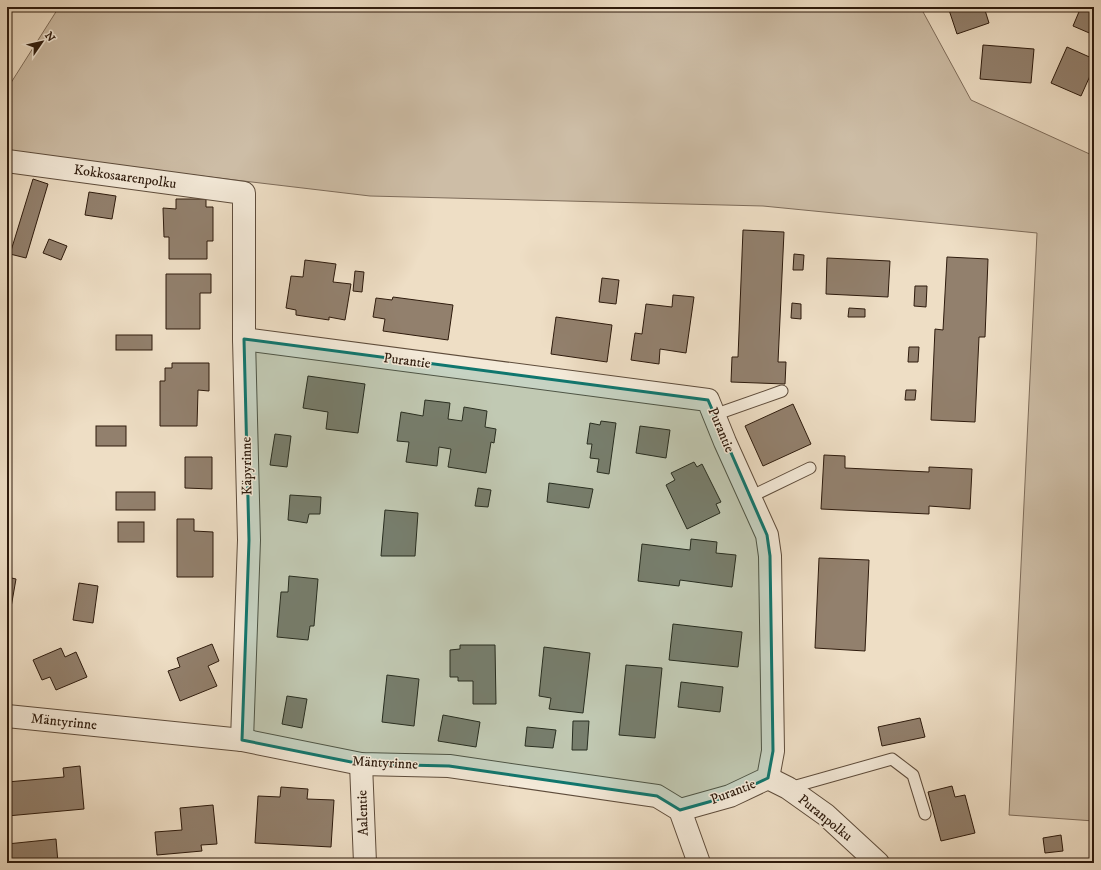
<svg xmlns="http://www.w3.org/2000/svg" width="1101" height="870" viewBox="0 0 1101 870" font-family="'IM FELL DW Pica',serif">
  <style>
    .green { fill: #cdbda6; stroke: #7e6c5a }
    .building { fill: #92806d; stroke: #2e1b0d }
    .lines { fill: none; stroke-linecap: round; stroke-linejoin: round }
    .lane-casing { stroke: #5e4c3b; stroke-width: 13 }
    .street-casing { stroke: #5e4c3b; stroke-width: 24 }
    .lane { stroke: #f4ead9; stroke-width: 11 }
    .street { stroke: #f4ead9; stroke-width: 22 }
    .marked { fill: #0f766e; fill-opacity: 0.2; stroke: #0f766e; stroke-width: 3; stroke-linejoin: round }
    .labels { text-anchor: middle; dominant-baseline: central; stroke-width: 3; stroke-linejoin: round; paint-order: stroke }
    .street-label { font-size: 14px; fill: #2e1b0d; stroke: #f4ead9 }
  </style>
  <rect width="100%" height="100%" fill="#eedec5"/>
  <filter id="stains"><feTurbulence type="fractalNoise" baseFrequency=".005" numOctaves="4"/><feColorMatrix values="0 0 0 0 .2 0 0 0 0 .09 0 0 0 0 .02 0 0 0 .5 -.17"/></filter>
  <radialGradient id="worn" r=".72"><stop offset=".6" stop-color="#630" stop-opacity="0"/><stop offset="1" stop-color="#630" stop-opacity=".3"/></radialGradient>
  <polygon class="green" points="59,7 788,7 922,10 971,100 1094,156 1094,821 1009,815 1037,233 763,206 370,196 7,153 7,89"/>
  <g class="building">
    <polygon points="948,7 984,7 989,23 957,34"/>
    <polygon points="1081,7 1094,7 1094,35 1073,26"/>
    <polygon points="983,45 1034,49 1031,83 980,79"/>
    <polygon points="1067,47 1094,59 1094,67 1081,96 1051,83"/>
    <polygon points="33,179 48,184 26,258 10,254"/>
    <polygon points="89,192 116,196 112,219 85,215"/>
    <polygon points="176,199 206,199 206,207 213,207 213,241 207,241 207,259 169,259 169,237 164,237 163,208 176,209"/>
    <polygon points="743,230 784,232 778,362 786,362 785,384 731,382 732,357 738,357"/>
    <polygon points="49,239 67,246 61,260 43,253"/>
    <polygon points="794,254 804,255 803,270 793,270"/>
    <polygon points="947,257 988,259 985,337 979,337 975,422 931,420 935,329 943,330"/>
    <polygon points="827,258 890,261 888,297 826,294"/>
    <polygon points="305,260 336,264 333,282 351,284 345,320 329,317 329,320 296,315 296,310 286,308 291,276 303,277"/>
    <polygon points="355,271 364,272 362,292 353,291"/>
    <polygon points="166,274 211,274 211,293 200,293 200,329 166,329"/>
    <polygon points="602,278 619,280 616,304 599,302"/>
    <polygon points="915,286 927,286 926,307 914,306"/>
    <polygon points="673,295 694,297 686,353 660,349 659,364 631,360 635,333 642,334 646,304 672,307"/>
    <polygon points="393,297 453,305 448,340 383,331 385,319 373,317 376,298 392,300"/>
    <polygon points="792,303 801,304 801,319 791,318"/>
    <polygon points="849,308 865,309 865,317 848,317"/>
    <polygon points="556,317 612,325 607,362 551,354"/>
    <rect x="116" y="335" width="36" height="15"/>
    <polygon points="909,347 919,347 918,362 908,362"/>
    <polygon points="172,363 209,363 209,391 198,390 197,426 160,426 160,381 165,381 165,368 172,368"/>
    <polygon points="308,376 365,384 358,433 326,429 328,412 303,408"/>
    <polygon points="906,390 916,390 915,400 905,400"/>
    <polygon points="425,400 450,403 448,419 462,421 464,407 487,411 485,427 496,429 494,443 491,442 486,473 448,467 451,449 439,447 437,466 406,462 409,442 397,441 401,412 423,416"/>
    <polygon points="793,404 811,444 763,466 745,426"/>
    <polygon points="601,421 616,423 609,474 597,472 599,459 590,458 592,444 587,444 590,423 600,425"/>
    <rect x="96" y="426" width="30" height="20"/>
    <polygon points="640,426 670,430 666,458 636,453"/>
    <polygon points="275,434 291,436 287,467 270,465"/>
    <polygon points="824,455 845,456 845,468 929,472 929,467 972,469 970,509 929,506 929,514 821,509"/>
    <polygon points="185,457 212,457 212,489 185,488"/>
    <polygon points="694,462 697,467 702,464 721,502 716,504 720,513 687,529 666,485 675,480 671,473"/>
    <polygon points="549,483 593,489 589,508 547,502"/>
    <polygon points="478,488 491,490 488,507 475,506"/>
    <rect x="116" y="492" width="39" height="18"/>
    <polygon points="290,495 321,497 320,514 309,514 307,523 288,520"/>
    <polygon points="385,510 418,513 415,556 381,556"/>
    <polygon points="177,519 194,519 194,531 213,532 213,577 177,577"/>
    <rect x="118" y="522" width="26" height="20"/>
    <polygon points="691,539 717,542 716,553 736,555 732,587 680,580 679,586 638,581 642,544 690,550"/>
    <polygon points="819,558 869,560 865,651 815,648"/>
    <polygon points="289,576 318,579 314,626 310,626 308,640 277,637 281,592 288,592"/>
    <polygon points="7,577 16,579 9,619 7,618"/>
    <polygon points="79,583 98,586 93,623 73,620"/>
    <polygon points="673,624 742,632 738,667 669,660"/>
    <polygon points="212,644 219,661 208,666 217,686 180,701 168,671 180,667 177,658"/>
    <polygon points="460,645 495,645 496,704 473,704 473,681 458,681 458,677 450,677 450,650 460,649"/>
    <polygon points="544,647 590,653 583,713 549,709 551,698 539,696"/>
    <polygon points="61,648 65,657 76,652 87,677 56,690 50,677 42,680 33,660"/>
    <polygon points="626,665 662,668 655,738 619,735"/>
    <polygon points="387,675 419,679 414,726 382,722"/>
    <polygon points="681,682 723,687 720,712 678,707"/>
    <polygon points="287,696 307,699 302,728 282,724"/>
    <polygon points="443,715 480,722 476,747 438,741"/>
    <polygon points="920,718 925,737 882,746 878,727"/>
    <polygon points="573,721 589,721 587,750 572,750"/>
    <polygon points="527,727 556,730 553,748 525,746"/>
    <polygon points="80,766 84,809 7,816 7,782 64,777 63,768"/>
    <polygon points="952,786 955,797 965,795 975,833 941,841 928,792"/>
    <polygon points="281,787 308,789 307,799 334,800 331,847 255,843 258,796 280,797"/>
    <polygon points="213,805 217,844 201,845 202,851 157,855 155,832 182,830 180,808"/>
    <polygon points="1061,835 1063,851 1045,853 1043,838"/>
    <polygon points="56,839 58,863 7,863 7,844"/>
    <polygon points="798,859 830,860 830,863 798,863"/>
  </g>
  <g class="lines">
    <g class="lane-casing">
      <g id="lane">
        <polyline points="714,415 782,391"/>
        <polyline points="750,497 810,468"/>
        <polyline points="789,788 892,759 913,775 925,814"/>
      </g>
    </g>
    <g class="street-casing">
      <g id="street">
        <polyline points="7,161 244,193 244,339 249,540 242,740"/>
        <polyline points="244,339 708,400 725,442 767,535 770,556 773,751 768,778 730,796 680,810"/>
        <polyline points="7,716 242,740 361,764 449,766 657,796 680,810 699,863"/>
        <polyline points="361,764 365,863"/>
        <polyline points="768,778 788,788 826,815 878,863"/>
      </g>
    </g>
    <use href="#lane" class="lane"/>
    <use href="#street" class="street"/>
  </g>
  <path class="marked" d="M244 339 708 400 767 535 770 556 773 751 768 778 730 796 680 810 657 796 449 766 361 764 242 740 249 540Z"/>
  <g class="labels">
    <g class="street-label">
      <text transform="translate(125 177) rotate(8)">Kokkosaarenpolku</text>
      <text transform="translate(407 361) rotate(7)">Purantie</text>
      <text transform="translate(721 430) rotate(67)">Purantie</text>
      <text transform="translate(247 466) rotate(-91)">Käpyrinne</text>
      <text transform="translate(64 722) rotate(6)">Mäntyrinne</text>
      <text transform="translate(385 763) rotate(3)">Mäntyrinne</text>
      <text transform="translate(733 792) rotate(-21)">Purantie</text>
      <text transform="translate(363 813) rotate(-92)">Aalentie</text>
      <text transform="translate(825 818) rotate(39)">Puranpolku</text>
    </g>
  </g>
  <rect width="1101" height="870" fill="none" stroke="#eedec5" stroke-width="24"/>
  <rect x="8" y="8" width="1085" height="854" fill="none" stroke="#2e1b0d" stroke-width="2"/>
  <rect x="12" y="12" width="1077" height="846" fill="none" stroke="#2e1b0d"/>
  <g transform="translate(42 42) rotate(56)" stroke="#f4ead9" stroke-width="3" paint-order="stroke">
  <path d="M0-3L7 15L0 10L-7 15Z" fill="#2e1b0d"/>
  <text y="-6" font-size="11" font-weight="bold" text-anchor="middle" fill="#2e1b0d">N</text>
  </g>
  <rect width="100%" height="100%" filter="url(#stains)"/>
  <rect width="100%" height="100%" fill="url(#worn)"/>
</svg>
